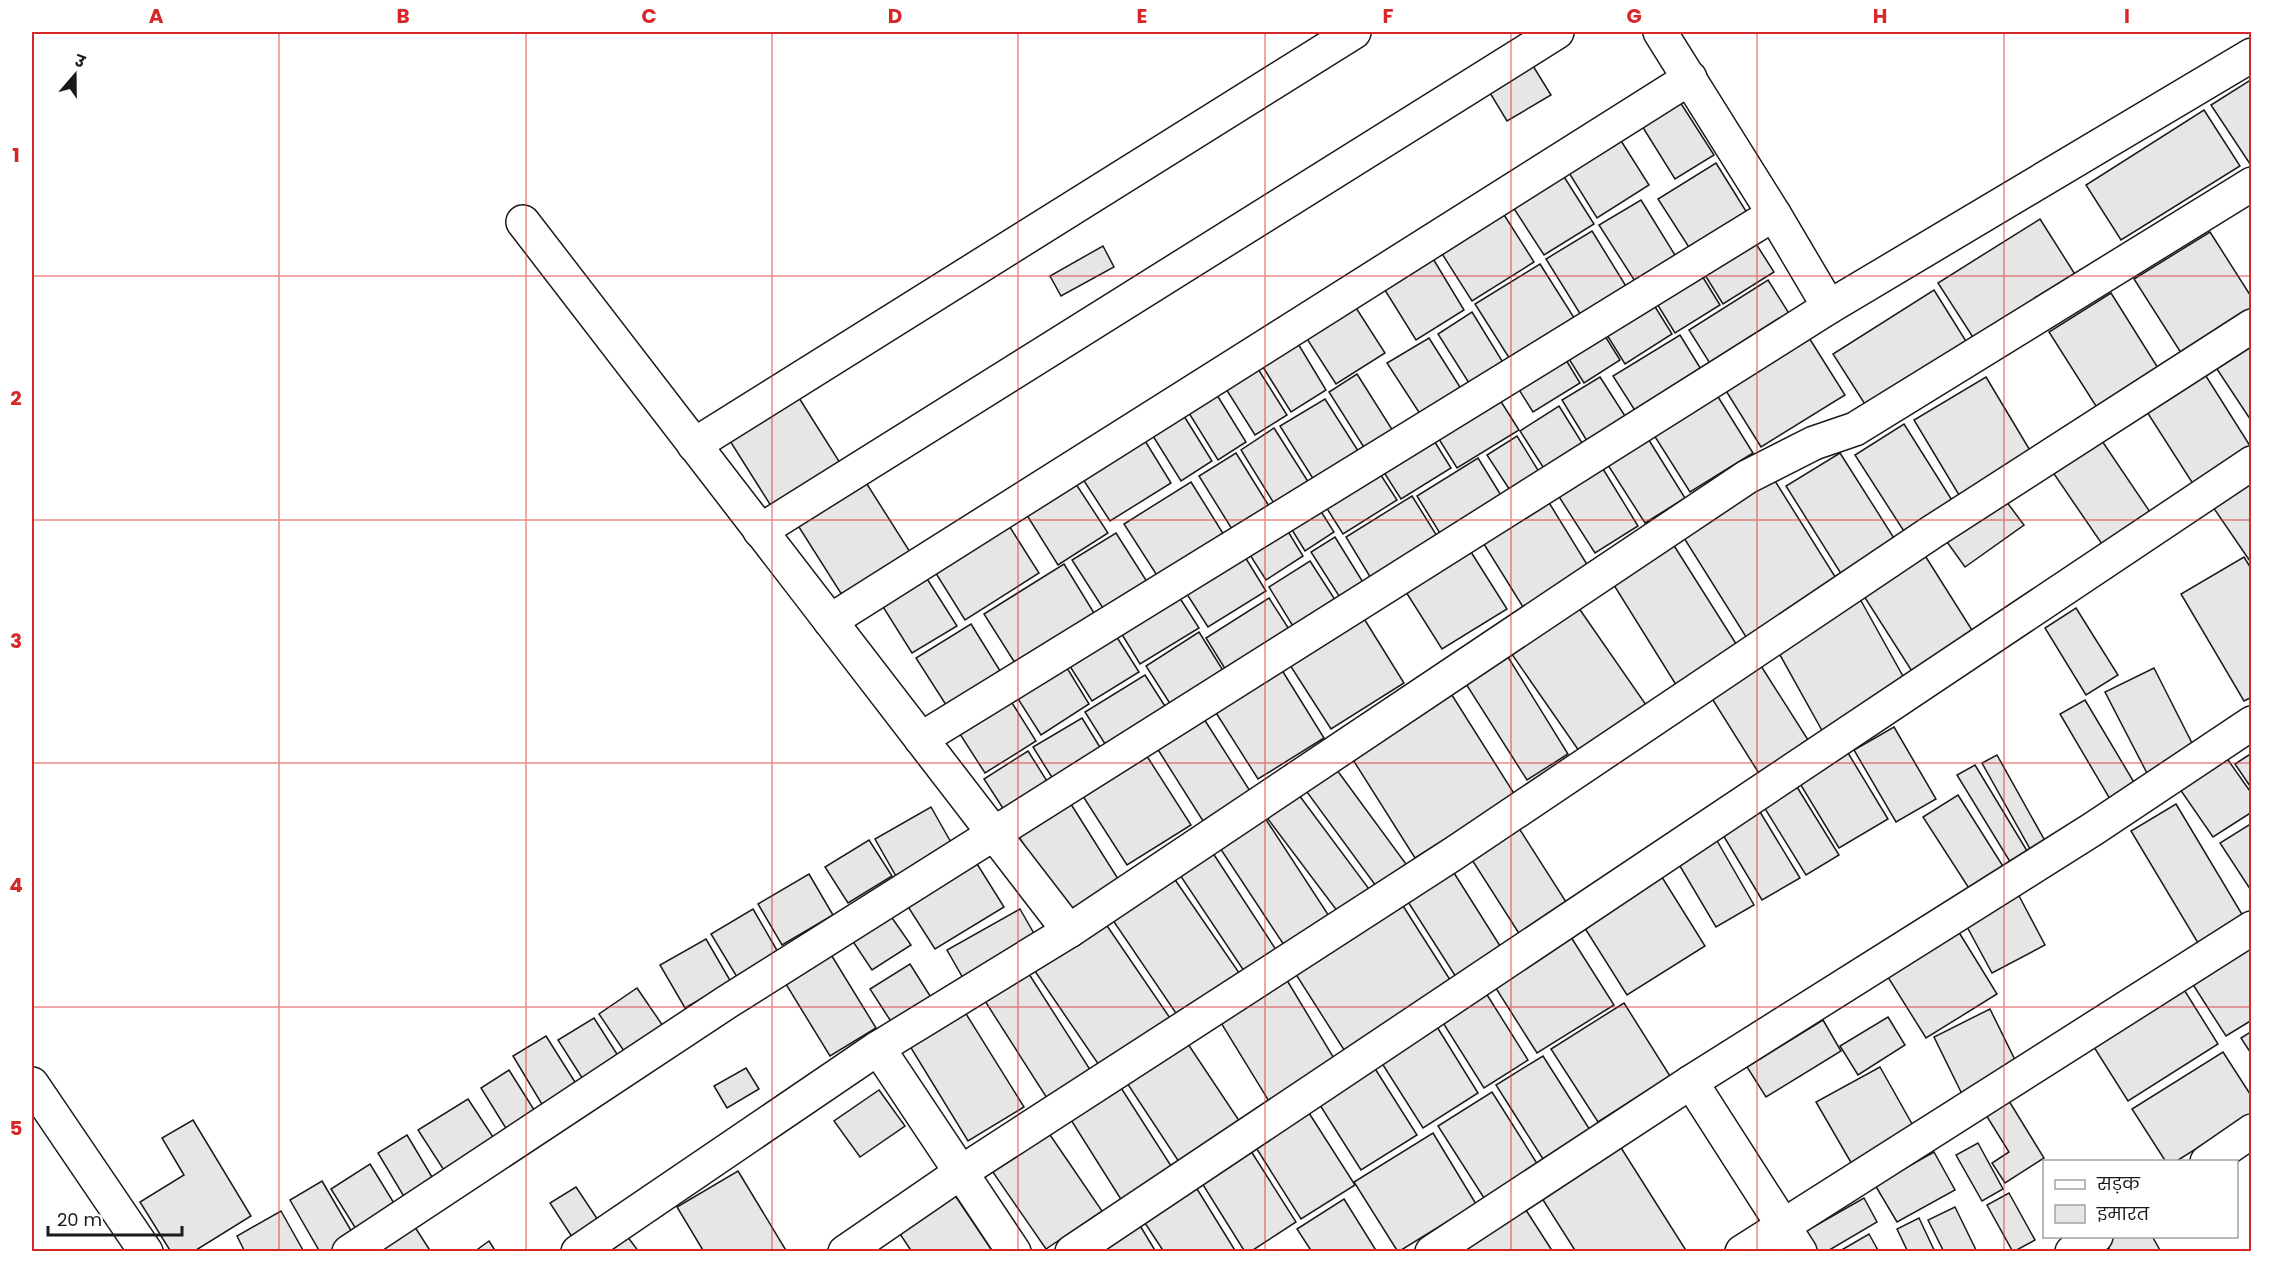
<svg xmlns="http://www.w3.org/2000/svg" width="2283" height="1283" viewBox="0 0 2283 1283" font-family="Poppins,'Noto Sans Devanagari',sans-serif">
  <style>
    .building { fill: #e6e6e6; stroke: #1a1a1a; stroke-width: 1.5 }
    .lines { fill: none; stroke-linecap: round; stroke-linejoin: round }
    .minor-casing { stroke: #1a1a1a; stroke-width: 36 }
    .minor { stroke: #fff; stroke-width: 33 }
    .grid { fill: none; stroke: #d62828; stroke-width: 1.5; stroke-opacity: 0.55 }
    .neatline { fill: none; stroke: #d62828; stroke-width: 2 }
    .grid-label { font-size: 20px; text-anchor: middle; font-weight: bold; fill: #d62828 }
  </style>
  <rect width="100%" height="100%" fill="#fff"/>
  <g class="building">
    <polygon points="1530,61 1551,95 1507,121 1487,88"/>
    <polygon points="2252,79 2252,167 2211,105"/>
    <polygon points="1680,102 1714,155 1675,179 1642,126"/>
    <polygon points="2204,110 2240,166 2121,240 2086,185"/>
    <polygon points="1618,136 1649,185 1597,218 1566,168"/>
    <polygon points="1716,163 1749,216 1692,252 1658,199"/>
    <polygon points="1561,172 1594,224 1544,255 1511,204"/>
    <polygon points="1641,200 1678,260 1638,286 1599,225"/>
    <polygon points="1501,210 1534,262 1472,301 1439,249"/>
    <polygon points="2040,219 2078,279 1976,342 1938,283"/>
    <polygon points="1592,231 1629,291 1584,320 1546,259"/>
    <polygon points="2210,232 2252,298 2252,313 2183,356 2134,279"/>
    <polygon points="1751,236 1774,272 1723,304 1700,267"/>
    <polygon points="1103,246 1114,267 1061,296 1050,276"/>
    <polygon points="1432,257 1464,310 1416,340 1383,287"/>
    <polygon points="1540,264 1578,324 1513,364 1475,304"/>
    <polygon points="1696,266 1720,305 1675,333 1651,294"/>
    <polygon points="1768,280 1795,323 1716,373 1689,330"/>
    <polygon points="1934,290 1969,346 1868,409 1833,354"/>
    <polygon points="2111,293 2163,376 2101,414 2049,332"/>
    <polygon points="1649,297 1672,334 1625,364 1602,327"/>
    <polygon points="1351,300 1385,353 1336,384 1302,331"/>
    <polygon points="1472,312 1507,369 1474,391 1438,334"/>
    <polygon points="1600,328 1620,360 1584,383 1564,351"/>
    <polygon points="1806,333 1845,395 1761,447 1723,386"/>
    <polygon points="2252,334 2252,422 2211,360"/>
    <polygon points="1680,335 1707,379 1641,420 1613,376"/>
    <polygon points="1294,337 1326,390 1291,412 1258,359"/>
    <polygon points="1429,338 1465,395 1424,420 1387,363"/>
    <polygon points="1560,350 1580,383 1533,412 1513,380"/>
    <polygon points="1253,361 1287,415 1255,435 1221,381"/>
    <polygon points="2199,365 2252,449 2195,487 2140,401"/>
    <polygon points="1357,374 1393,431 1365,449 1329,392"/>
    <polygon points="1600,377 1634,430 1595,454 1562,400"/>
    <polygon points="1986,377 2034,457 1962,500 1914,420"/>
    <polygon points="1212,387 1246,442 1218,460 1184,405"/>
    <polygon points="1493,389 1519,430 1457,468 1432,428"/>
    <polygon points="794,390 842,466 773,509 725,433"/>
    <polygon points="1715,392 1753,453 1690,492 1652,432"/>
    <polygon points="1325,399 1362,457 1317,485 1280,426"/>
    <polygon points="1559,406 1589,454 1550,478 1520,431"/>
    <polygon points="1179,408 1212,461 1181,481 1148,428"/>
    <polygon points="1904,424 1955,505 1907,536 1855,455"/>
    <polygon points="1274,428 1314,491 1280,513 1241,450"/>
    <polygon points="1139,431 1171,483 1110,521 1077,470"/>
    <polygon points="1428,431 1451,468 1401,499 1378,463"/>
    <polygon points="2098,435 2152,515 2104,547 2050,468"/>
    <polygon points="1517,436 1544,480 1515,498 1487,455"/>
    <polygon points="1647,437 1685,498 1645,523 1606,462"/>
    <polygon points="1236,453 1272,511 1235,534 1199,476"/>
    <polygon points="1840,453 1899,546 1845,580 1786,486"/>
    <polygon points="1478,458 1507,505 1446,543 1417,496"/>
    <polygon points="1600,464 1638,526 1595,553 1556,492"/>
    <polygon points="1375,466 1397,500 1343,534 1321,499"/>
    <polygon points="1770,473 1839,583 1748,640 1679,530"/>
    <polygon points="1072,478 1108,533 1058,565 1023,509"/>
    <polygon points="865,481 910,552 842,595 797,524"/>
    <polygon points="2252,481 2252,564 2213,507"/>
    <polygon points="1191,482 1224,535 1158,577 1124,524"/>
    <polygon points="2000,493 2024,525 1965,567 1942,535"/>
    <polygon points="1412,496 1442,544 1375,585 1346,537"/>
    <polygon points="1548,501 1588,566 1523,607 1482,541"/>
    <polygon points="1315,502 1334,532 1305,551 1286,520"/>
    <polygon points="1281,520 1303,556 1266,580 1243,544"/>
    <polygon points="1006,521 1039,573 965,620 932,567"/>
    <polygon points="1116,533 1151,588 1108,616 1072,560"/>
    <polygon points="1335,537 1369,592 1346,607 1311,552"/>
    <polygon points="1673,544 1740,650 1678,688 1612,582"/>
    <polygon points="1242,552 1266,591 1208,627 1183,588"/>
    <polygon points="1471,552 1507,609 1442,649 1406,592"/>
    <polygon points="1924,554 1977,638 1915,676 1862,593"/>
    <polygon points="2244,557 2252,570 2252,697 2244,701 2181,594"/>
    <polygon points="1310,561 1341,609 1299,636 1269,587"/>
    <polygon points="1064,564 1094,613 1015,663 984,614"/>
    <polygon points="924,574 957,626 912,653 880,602"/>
    <polygon points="1176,592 1199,628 1140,664 1118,628"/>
    <polygon points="1269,598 1296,640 1232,680 1206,638"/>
    <polygon points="1860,599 1909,687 1824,734 1775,646"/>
    <polygon points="1576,604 1653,715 1586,761 1509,650"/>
    <polygon points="2076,608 2118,675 2086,695 2045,628"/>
    <polygon points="1363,617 1404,683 1331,729 1288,662"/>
    <polygon points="971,624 1002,674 948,708 916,658"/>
    <polygon points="1113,631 1139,672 1092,701 1066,660"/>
    <polygon points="1199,632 1229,680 1176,713 1146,666"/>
    <polygon points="1503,649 1568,754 1527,780 1461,676"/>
    <polygon points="1756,658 1810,743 1760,775 1706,689"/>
    <polygon points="1064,663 1089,704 1041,735 1015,694"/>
    <polygon points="1280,667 1324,738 1258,779 1213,708"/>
    <polygon points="2154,668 2197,753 2149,777 2105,692"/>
    <polygon points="1145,675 1172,717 1112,755 1085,712"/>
    <polygon points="1450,692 1515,795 1415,858 1350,755"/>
    <polygon points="1009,698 1036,741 985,773 958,731"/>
    <polygon points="2085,700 2135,784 2110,799 2060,714"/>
    <polygon points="1082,718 1106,757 1058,787 1033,747"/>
    <polygon points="1204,719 1250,791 1203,821 1157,748"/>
    <polygon points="1894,727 1936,799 1896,822 1854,750"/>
    <polygon points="1845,748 1888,819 1839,848 1796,777"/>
    <polygon points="1143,750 1191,825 1127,865 1079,790"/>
    <polygon points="2221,750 2252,794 2252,812 2213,837 2175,782"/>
    <polygon points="1028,751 1052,789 1008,816 984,779"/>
    <polygon points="2252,753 2252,789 2235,764"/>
    <polygon points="1997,755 2049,848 2034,856 1982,763"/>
    <polygon points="1975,765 2032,859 2015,870 1957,775"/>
    <polygon points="1334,766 1406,864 1376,886 1304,788"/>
    <polygon points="1293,787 1369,889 1338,912 1262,811"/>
    <polygon points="1797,787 1839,855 1806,875 1764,807"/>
    <polygon points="1958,795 2006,871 1972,893 1923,817"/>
    <polygon points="1069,801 1120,882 1068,914 1017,834"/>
    <polygon points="2176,804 2249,926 2204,953 2131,831"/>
    <polygon points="931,807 957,853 901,885 875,839"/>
    <polygon points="1757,807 1800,878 1762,900 1720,830"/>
    <polygon points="1263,815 1329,916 1284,945 1218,845"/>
    <polygon points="1515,822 1568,905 1520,935 1467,852"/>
    <polygon points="2252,823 2252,892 2220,843"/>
    <polygon points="1716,839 1754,905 1716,927 1677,861"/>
    <polygon points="869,840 892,876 848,903 825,867"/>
    <polygon points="1209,847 1282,959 1250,980 1176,869"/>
    <polygon points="974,859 1004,907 935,949 905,902"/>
    <polygon points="1449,865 1502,949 1456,977 1403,894"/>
    <polygon points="1169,871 1244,980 1182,1022 1108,913"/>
    <polygon points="809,874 833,915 782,945 758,904"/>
    <polygon points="1660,874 1705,946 1627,995 1581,922"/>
    <polygon points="2018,894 2045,945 1992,973 1965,923"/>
    <polygon points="1398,898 1454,986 1346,1053 1290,965"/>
    <polygon points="753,909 778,952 737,977 711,934"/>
    <polygon points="1020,909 1040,944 967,985 947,950"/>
    <polygon points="890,915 911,945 872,970 852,940"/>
    <polygon points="1101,917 1172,1021 1101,1068 1030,964"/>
    <polygon points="1952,921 1997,994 1926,1038 1881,966"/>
    <polygon points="1569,934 1614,1005 1537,1053 1492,982"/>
    <polygon points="706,939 731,982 685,1008 660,965"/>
    <polygon points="2252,946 2252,1020 2226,1036 2192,983"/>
    <polygon points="827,948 876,1028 830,1056 781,976"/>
    <polygon points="910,964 932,999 892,1023 870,989"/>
    <polygon points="1282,972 1341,1070 1275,1111 1215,1013"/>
    <polygon points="1029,974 1096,1079 1052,1106 985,1001"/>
    <polygon points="637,988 663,1026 624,1051 599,1014"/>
    <polygon points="2183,988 2218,1044 2128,1101 2092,1044"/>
    <polygon points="1484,990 1528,1060 1484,1088 1440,1018"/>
    <polygon points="1624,1003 1670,1076 1598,1122 1551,1049"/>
    <polygon points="963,1009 1024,1107 968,1141 908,1043"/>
    <polygon points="1990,1009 2018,1066 1962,1094 1934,1037"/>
    <polygon points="1888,1017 1905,1045 1858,1075 1840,1046"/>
    <polygon points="594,1018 622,1062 586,1084 558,1040"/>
    <polygon points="1823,1020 1841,1051 1766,1097 1747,1067"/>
    <polygon points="1434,1022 1478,1093 1423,1128 1378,1057"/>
    <polygon points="2252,1031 2252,1055 2241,1038"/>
    <polygon points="546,1036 580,1090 546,1111 513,1056"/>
    <polygon points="1186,1041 1244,1128 1183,1168 1125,1080"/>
    <polygon points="2223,1052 2252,1097 2252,1114 2175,1162 2166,1162 2132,1109"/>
    <polygon points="1543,1056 1590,1130 1543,1159 1496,1085"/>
    <polygon points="1374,1067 1417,1135 1361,1170 1318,1102"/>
    <polygon points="1880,1067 1916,1131 1853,1166 1816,1102"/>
    <polygon points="746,1068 759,1089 727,1108 714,1086"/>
    <polygon points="509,1070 536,1113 507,1130 481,1088"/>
    <polygon points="1116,1080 1173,1169 1122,1201 1066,1112"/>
    <polygon points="879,1090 905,1126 860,1157 834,1121"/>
    <polygon points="1492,1092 1538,1165 1484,1198 1438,1126"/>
    <polygon points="468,1099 499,1146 449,1178 418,1130"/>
    <polygon points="2009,1101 2044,1158 2005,1183 1992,1163 2009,1152 1986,1115"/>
    <polygon points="1309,1113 1355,1185 1301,1219 1255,1146"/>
    <polygon points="193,1120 251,1216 193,1252 171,1252 140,1202 184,1175 162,1138"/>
    <polygon points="1044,1126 1102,1211 1046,1249 988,1165"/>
    <polygon points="1433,1133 1476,1204 1398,1252 1354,1182"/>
    <polygon points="407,1135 435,1182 406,1200 378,1153"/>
    <polygon points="1618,1143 1687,1252 1576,1252 1538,1192"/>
    <polygon points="1978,1143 2003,1189 1982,1201 1956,1155"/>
    <polygon points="1249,1148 1296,1222 1250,1252 1245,1252 1200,1180"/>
    <polygon points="1934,1152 1955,1190 1897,1222 1875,1185"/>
    <polygon points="370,1164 400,1213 361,1237 331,1189"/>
    <polygon points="738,1171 787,1252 704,1252 677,1207"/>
    <polygon points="322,1181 356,1239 334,1252 320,1252 290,1200"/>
    <polygon points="1194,1184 1236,1252 1164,1252 1141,1217"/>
    <polygon points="576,1187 602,1226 576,1243 550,1203"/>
    <polygon points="2009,1193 2035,1240 2013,1252 1987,1205"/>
    <polygon points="954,1194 993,1252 912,1252 898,1231"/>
    <polygon points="1864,1198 1877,1222 1826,1252 1809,1252 1799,1235"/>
    <polygon points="1344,1199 1377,1252 1312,1252 1297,1229"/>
    <polygon points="1524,1207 1553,1252 1461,1252"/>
    <polygon points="1955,1207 1977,1252 1944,1252 1928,1220"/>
    <polygon points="281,1211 304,1252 245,1252 237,1236"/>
    <polygon points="1919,1218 1935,1252 1908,1252 1897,1229"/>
    <polygon points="1136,1219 1156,1252 1085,1252"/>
    <polygon points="413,1224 431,1252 373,1252"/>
    <polygon points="621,1228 639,1252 591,1252"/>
    <polygon points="1869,1234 1879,1252 1838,1252"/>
    <polygon points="2102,1236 2152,1236 2161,1252 2111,1252"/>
    <polygon points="489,1241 496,1252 474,1252"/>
  </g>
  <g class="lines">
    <g class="minor-casing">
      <g id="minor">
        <polyline points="1660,32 1774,214 1829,307"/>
        <polyline points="523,222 1069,931"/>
        <polyline points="694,445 1354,32"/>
        <polyline points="760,531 1557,32"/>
        <polyline points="830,621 1690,78"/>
        <polyline points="921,739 1774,214"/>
        <polyline points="878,1048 1014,1252"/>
        <polyline points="1691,1082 1800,1252"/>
        <polyline points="32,1084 146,1252"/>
        <polyline points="2207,1162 2252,1131"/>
        <polyline points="349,1252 727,1002 1829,307 2252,55"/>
        <polyline points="578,1252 878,1048 1069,931 1747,477 1814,443 1855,429 2252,184"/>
        <polyline points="845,1252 960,1173 1453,854 1932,532 2252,326"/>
        <polyline points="1072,1252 2252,463"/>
        <polyline points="1432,1252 1691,1082 2093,829 2252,723"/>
        <polyline points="1742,1252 2252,928"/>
        <polyline points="2072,1252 2096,1236"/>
      </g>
    </g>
    <use href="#minor" class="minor"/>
  </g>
  <path class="grid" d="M279 32V1252M526 32V1252M772 32V1252M1018 32V1252M1265 32V1252M1511 32V1252M1757 32V1252M2004 32V1252M32 276H2252M32 520H2252M32 763H2252M32 1007H2252"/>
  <rect width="2283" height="1283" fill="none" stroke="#ffffff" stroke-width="66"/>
  <rect x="2043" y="1160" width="195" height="78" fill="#ffffff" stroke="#a3a3a3" stroke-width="1.5"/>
  <rect x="2055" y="1180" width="30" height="9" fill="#ffffff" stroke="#a3a3a3" stroke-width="1.5"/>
  <text x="2097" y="1190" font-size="18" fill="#1a1a1a">सड़क</text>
  <rect x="2055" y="1205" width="30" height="18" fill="#e6e6e6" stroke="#a3a3a3" stroke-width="1.5"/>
  <text x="2097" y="1220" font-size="18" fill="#1a1a1a">इमारत</text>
  <g transform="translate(75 75) rotate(20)" stroke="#ffffff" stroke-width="4.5" paint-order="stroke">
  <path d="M0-4.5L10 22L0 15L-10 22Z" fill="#1a1a1a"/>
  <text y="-9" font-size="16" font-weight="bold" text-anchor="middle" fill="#1a1a1a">उ</text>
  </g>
  <path d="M48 1226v9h134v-9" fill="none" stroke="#1a1a1a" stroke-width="3"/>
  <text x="57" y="1226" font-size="18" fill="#1a1a1a" stroke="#ffffff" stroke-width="4.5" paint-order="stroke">20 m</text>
  <rect x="33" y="33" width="2217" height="1217" class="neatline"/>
  <g class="grid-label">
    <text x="156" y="23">A</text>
    <text x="403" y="23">B</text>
    <text x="649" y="23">C</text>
    <text x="895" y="23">D</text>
    <text x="1142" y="23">E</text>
    <text x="1388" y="23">F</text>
    <text x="1634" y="23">G</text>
    <text x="1880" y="23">H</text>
    <text x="2127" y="23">I</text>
    <text x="16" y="162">1</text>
    <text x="16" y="405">2</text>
    <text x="16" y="648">3</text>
    <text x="16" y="892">4</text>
    <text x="16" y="1135">5</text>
  </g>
</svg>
